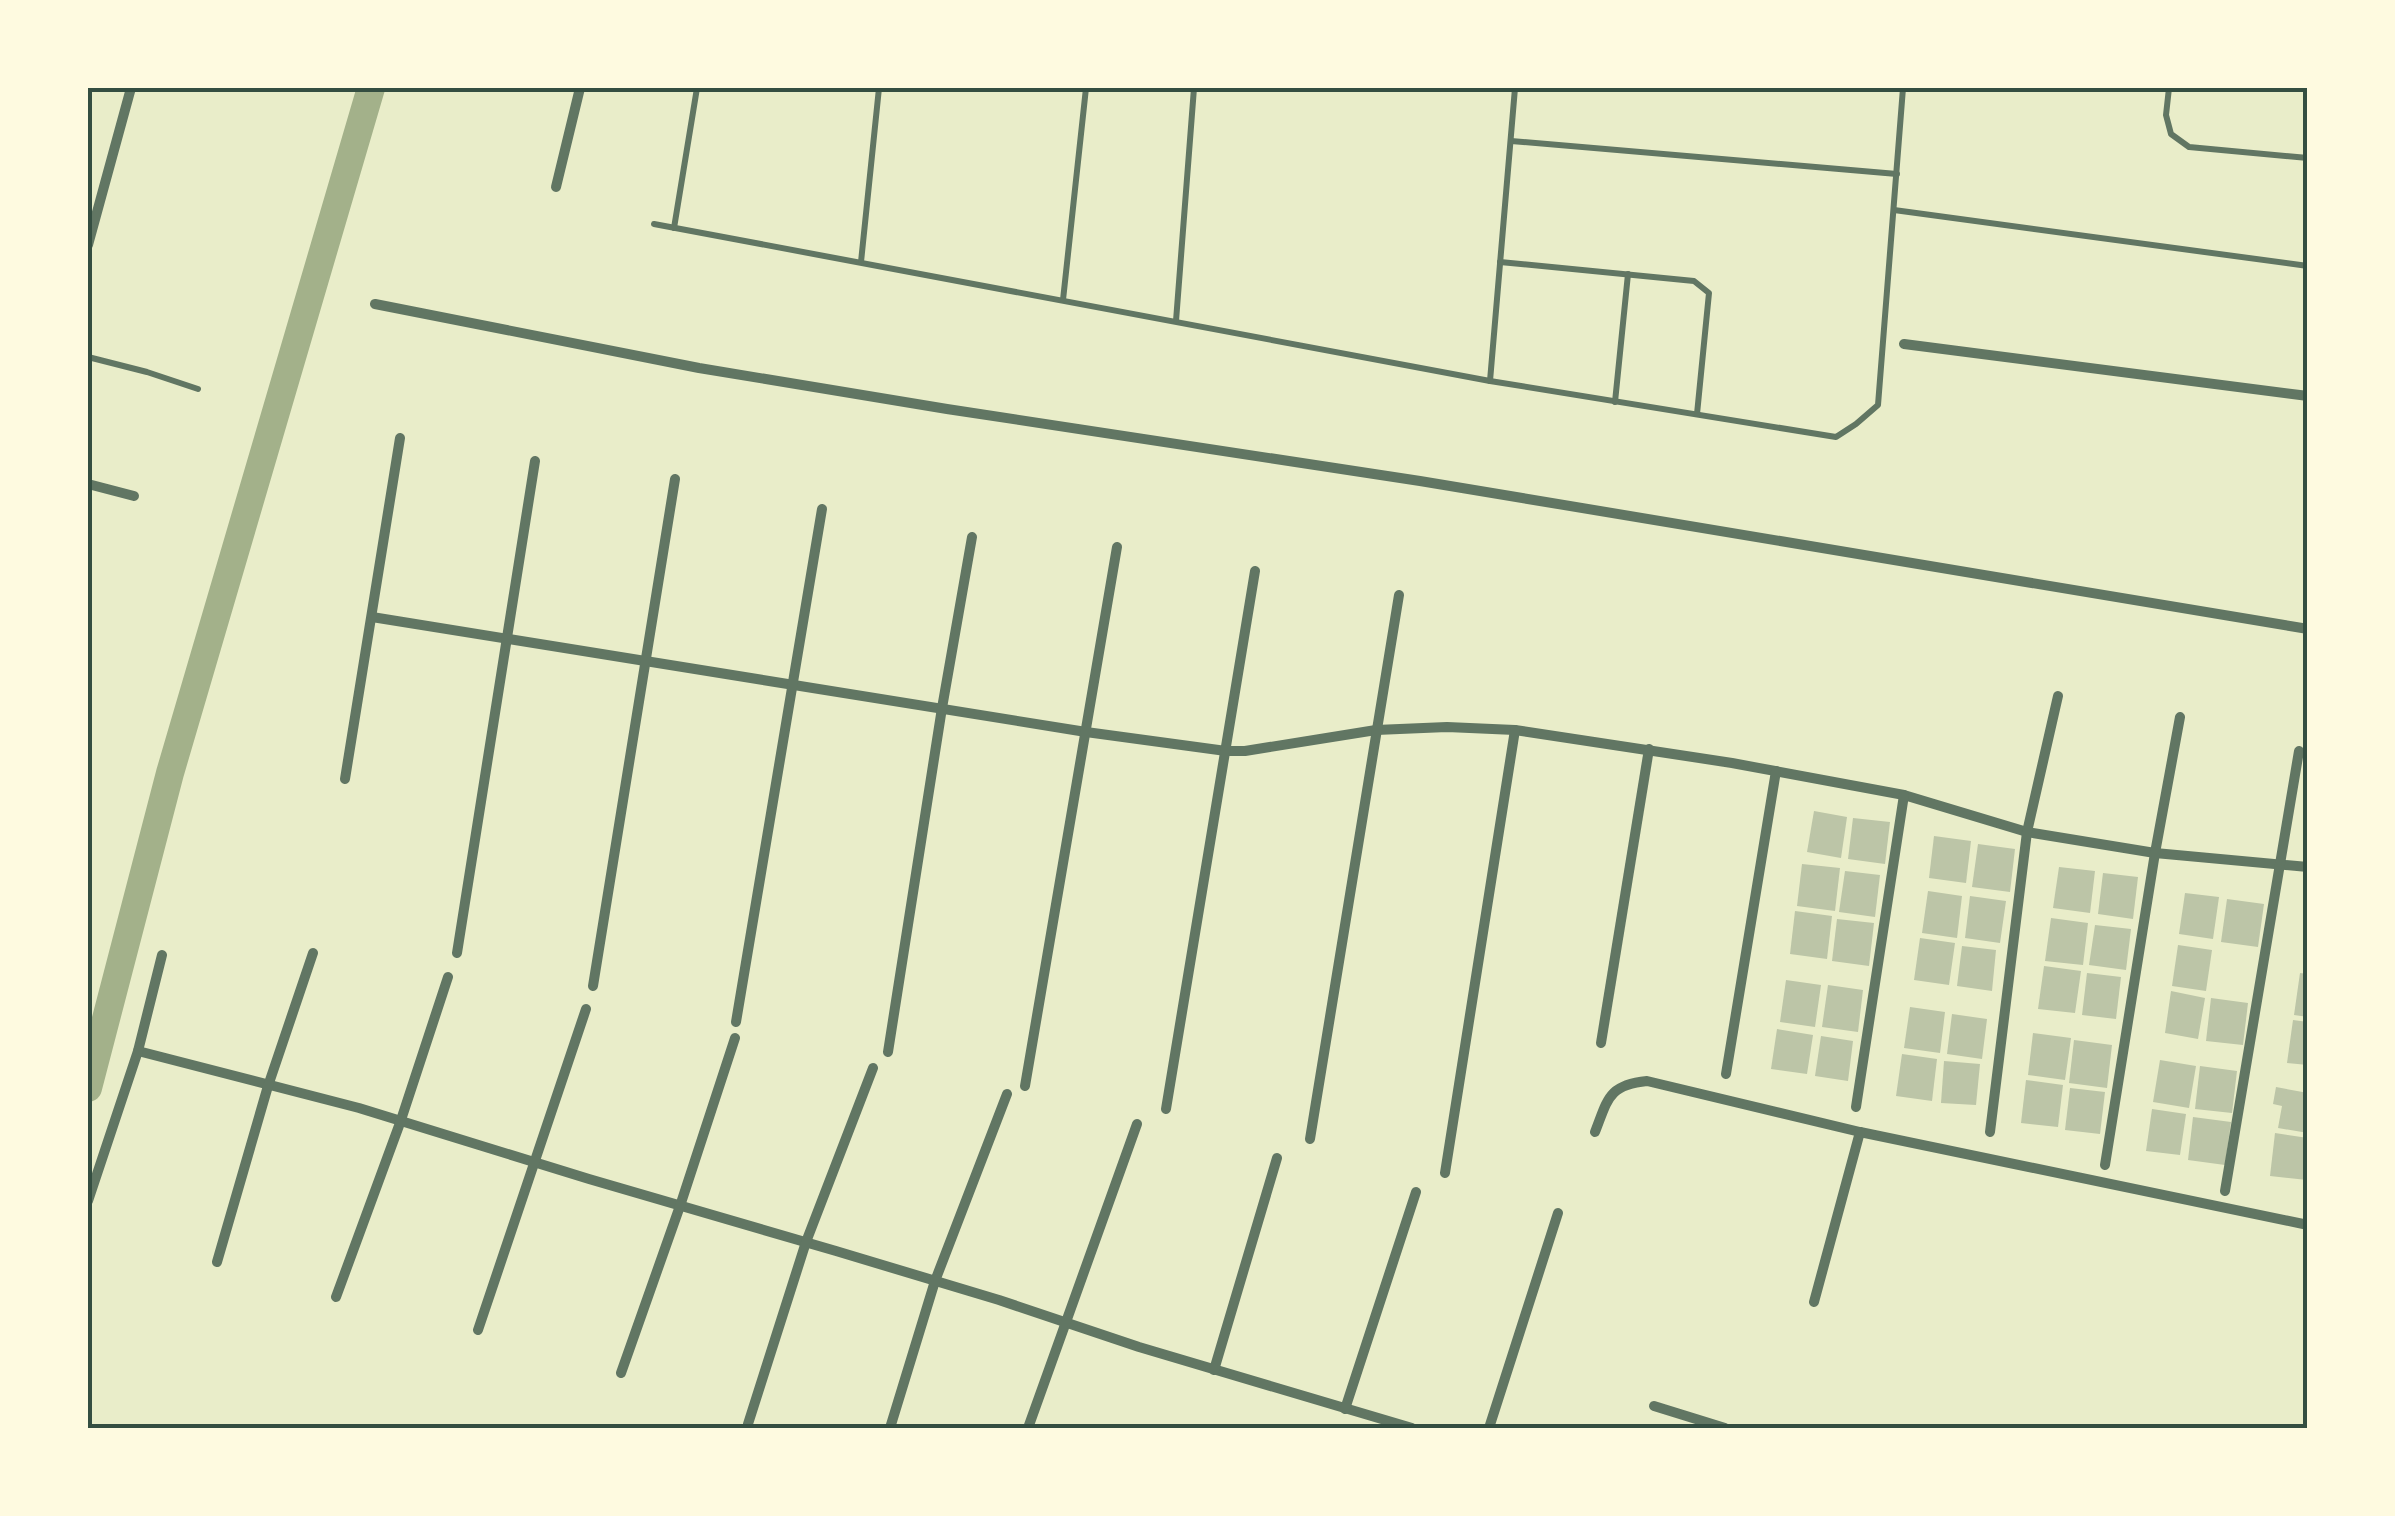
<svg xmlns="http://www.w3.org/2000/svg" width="2395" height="1516" viewBox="0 0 2395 1516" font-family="Karla,sans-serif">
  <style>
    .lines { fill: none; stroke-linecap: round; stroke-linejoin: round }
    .canal { stroke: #a3b18a; stroke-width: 28 }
    .building { fill: #bcc5a7 }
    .service { stroke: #617663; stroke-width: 6 }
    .minor { stroke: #617663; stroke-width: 10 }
    .neatline { fill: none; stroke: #344e41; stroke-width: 4 }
  </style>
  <rect width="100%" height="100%" fill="#e9edc9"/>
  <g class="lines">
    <polyline class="canal" points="88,1088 170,773 371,88"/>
  </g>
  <g class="building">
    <polygon points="1814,811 1847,817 1841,858 1807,852"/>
    <polygon points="1853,818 1890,822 1885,864 1848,859"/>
    <polygon points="1934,836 1971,841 1966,883 1929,878"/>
    <polygon points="1978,844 2015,849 2010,892 1972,887"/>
    <polygon points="1802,864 1840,868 1835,911 1797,906"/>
    <polygon points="2059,867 2095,871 2090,913 2053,908"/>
    <polygon points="1845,871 1880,875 1875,917 1839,912"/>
    <polygon points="2103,873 2138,877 2133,919 2098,914"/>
    <polygon points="1928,891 1962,896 1957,938 1922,933"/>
    <polygon points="2185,893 2219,897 2213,939 2179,934"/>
    <polygon points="1970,896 2006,901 2000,943 1965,938"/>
    <polygon points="2227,899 2264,904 2258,947 2221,942"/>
    <polygon points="1795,911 1832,916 1827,959 1790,954"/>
    <polygon points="2051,918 2088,923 2083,965 2045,961"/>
    <polygon points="1837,919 1874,923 1869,966 1832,961"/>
    <polygon points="2095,925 2131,929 2126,970 2089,965"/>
    <polygon points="1920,938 1955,943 1949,985 1914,980"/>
    <polygon points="2178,945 2212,950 2206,991 2172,986"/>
    <polygon points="1962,946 1996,950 1992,991 1957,986"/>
    <polygon points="2044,966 2081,971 2075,1013 2038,1009"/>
    <polygon points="2087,973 2121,977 2116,1019 2082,1015"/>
    <polygon points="2300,973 2308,974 2308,1017 2294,1015"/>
    <polygon points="1786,980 1821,985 1815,1027 1780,1022"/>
    <polygon points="1828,985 1863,990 1858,1032 1822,1027"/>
    <polygon points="2171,991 2205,998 2198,1039 2165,1033"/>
    <polygon points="2211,998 2248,1003 2243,1045 2206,1041"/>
    <polygon points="1910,1007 1945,1012 1940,1053 1904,1048"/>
    <polygon points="1952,1014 1987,1019 1982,1059 1947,1054"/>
    <polygon points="2293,1020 2308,1022 2308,1065 2287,1063"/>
    <polygon points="1777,1029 1813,1035 1807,1074 1771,1069"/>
    <polygon points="2033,1033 2071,1038 2065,1080 2028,1075"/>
    <polygon points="1821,1036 1853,1041 1848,1081 1815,1076"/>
    <polygon points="2074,1040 2112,1045 2107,1088 2069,1083"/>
    <polygon points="1902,1054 1937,1059 1932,1101 1896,1096"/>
    <polygon points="2160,1060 2196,1066 2189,1108 2153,1102"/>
    <polygon points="1944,1061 1980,1064 1976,1105 1941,1103"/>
    <polygon points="2200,1066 2237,1071 2232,1113 2195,1109"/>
    <polygon points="2026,1080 2063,1085 2058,1127 2021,1123"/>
    <polygon points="2276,1087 2308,1093 2308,1133 2278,1128 2282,1106 2273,1104"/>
    <polygon points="2070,1088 2105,1092 2100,1134 2065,1130"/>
    <polygon points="2152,1109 2186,1114 2180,1155 2146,1151"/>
    <polygon points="2193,1117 2231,1122 2225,1165 2188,1160"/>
    <polygon points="2275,1133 2308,1138 2307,1180 2270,1176"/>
  </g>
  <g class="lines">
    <g class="service">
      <polyline points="2169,88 2166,115 2171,134 2189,147 2308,158"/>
      <polyline points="1511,141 1897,174"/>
      <polyline points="1894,210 2308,266"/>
      <polyline points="654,224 1490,381 1836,437 1856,424 1878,405 1903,88"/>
      <polyline points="674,228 697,88"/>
      <polyline points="861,262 879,88"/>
      <polyline points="1500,262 1694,281 1709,293 1697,414"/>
      <polyline points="1063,300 1086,88"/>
      <polyline points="1176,321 1194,88"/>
      <polyline points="88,357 147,372 198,389"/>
      <polyline points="1490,381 1515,88"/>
      <polyline points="1615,402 1628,274"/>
    </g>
    <g class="minor">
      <polyline points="556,187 580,88"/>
      <polyline points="88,245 131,88"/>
      <polyline points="375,304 699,368 947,409 1420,481 2308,629"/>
      <polyline points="1904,344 2308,396"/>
      <polyline points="88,484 134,496"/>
      <polyline points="372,617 1086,732 1226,751 1245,751 1376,730 1447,727 1515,730 1732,763 1904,795 2027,832 2155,853 2308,867"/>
      <polyline points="345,779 400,438"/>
      <polyline points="457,953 535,461"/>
      <polyline points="593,986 675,479"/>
      <polyline points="736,1022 822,509"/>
      <polyline points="1601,1043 1649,749"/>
      <polyline points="138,1051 359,1108 589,1179 836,1251 999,1300 1139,1347 1412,1428"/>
      <polyline points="888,1052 942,708 972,537"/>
      <polyline points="1726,1074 1776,771"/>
      <polyline points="1025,1086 1117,547"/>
      <polyline points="1856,1107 1904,795"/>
      <polyline points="1166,1109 1255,571"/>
      <path d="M1595 1132C1608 1099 1608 1085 1647 1081L1860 1132 2308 1225"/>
      <polyline points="1990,1132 2027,832 2058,696"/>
      <polyline points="1310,1139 1399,595"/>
      <polyline points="2105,1165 2155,853 2180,717"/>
      <polyline points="1445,1173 1515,730"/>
      <polyline points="2225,1191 2299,751"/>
      <polyline points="88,1201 138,1051 162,955"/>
      <polyline points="217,1262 268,1086 313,953"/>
      <polyline points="336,1297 400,1123 448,977"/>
      <polyline points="1814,1302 1860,1132"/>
      <polyline points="478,1330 586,1009"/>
      <polyline points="1214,1370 1277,1158"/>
      <polyline points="621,1373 680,1206 735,1038"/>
      <polyline points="1654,1406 1725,1428"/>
      <polyline points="1345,1409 1416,1192"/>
      <polyline points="748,1424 806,1242 873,1068"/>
      <polyline points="890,1428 935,1281 1007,1094"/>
      <polyline points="1028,1428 1137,1124"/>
      <polyline points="1489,1428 1558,1213"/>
    </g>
  </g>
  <rect width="2395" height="1516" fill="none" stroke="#fefae0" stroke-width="180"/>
  <rect x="90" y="90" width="2215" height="1336" class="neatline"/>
</svg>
